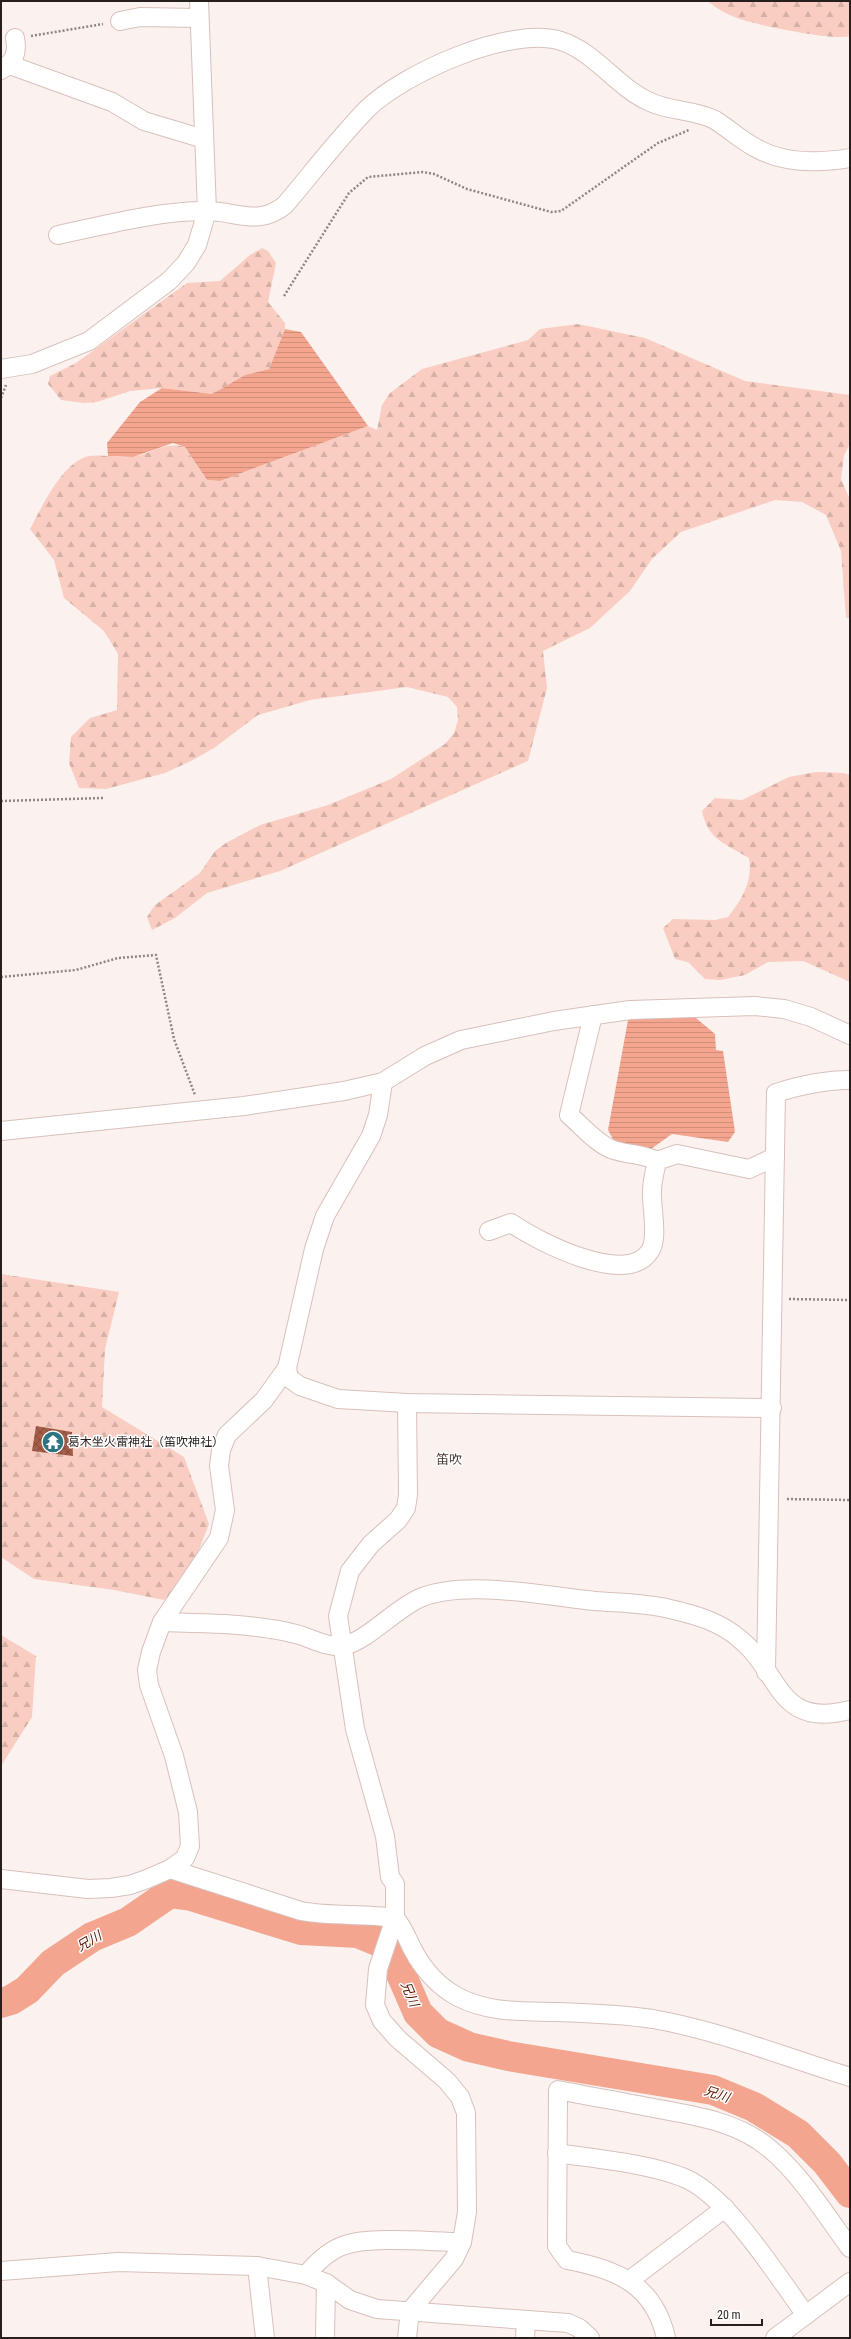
<svg xmlns="http://www.w3.org/2000/svg" width="851" height="2339" viewBox="0 0 851 2339" font-family="'Roboto Condensed','Noto Sans JP',sans-serif">
  <style>
    .forest { fill: url(#forest-firs) }
    .water { fill: url(#water-rules) }
    .lines { fill: none; stroke-linecap: round; stroke-linejoin: round }
    .river { stroke: #f3a58f; stroke-width: 30 }
    .building { fill: url(#building-cross-hatch) }
    .minor-casing { stroke: #d8c0ba; stroke-width: 20 }
    .path { stroke: #8e8582; stroke-width: 2.5; stroke-dasharray: 2 2; stroke-linecap: butt }
    .minor { stroke: #fff; stroke-width: 18 }
    .labels { text-anchor: middle; dominant-baseline: central; stroke-width: 3; stroke-linejoin: round; paint-order: stroke }
    .poi-label { font-size: 12px; fill: #271f1c; stroke: #fff; text-anchor: start }
    .neighbourhood-label { font-size: 13px; fill: #473530; stroke: #fff }
    .water-label { font-size: 13px; font-style: italic; fill: #581502; stroke: #fff }
  </style>
  <defs>
    <pattern id="forest-firs" width="22" height="20" patternUnits="userSpaceOnUse"><rect width="22" height="20" fill="#f9cdc1"/><path d="M5 1l3.5 6h-7zM16 11l3.5 6h-7z" fill="#d5b0a5"/></pattern>
    <pattern id="water-rules" width="6" height="5" patternUnits="userSpaceOnUse"><rect width="6" height="5" fill="#f3a58f"/><path d="M0 2.5h6" fill="none" stroke="#d08e7b"/></pattern>
    <pattern id="building-cross-hatch" width="8" height="8" patternUnits="userSpaceOnUse"><rect width="8" height="8" fill="#a45d49"/><path d="M0 0l8 8M0 8l8-8" fill="none" stroke="#864c3c"/></pattern>
  </defs>
  <rect width="100%" height="100%" fill="#fbf2ef"/>
  <g class="forest">
    <path d="M708 1H850V36C834 41 755 25 737 18 727 14 716 9 708 1Z"/>
    <polygon points="262,248 268,251 276,263 268,302 285,323 285,329 269,369 245,375 212,394 162,388 130,391 97,402 84,403 61,400 48,384 50,376 76,363 187,283 220,281 250,255"/>
    <path d="M578 324 645 338 745 381 850 395V444L844 455 841 479 850 500V618H846L841 551 826 515 802 502 775 500 681 532 652 559 630 591 590 628 543 651 547 688 528 761 280 871 207 893 175 918 152 930 147 917 155 905 200 873 215 851 226 843 260 825 328 805 391 779 445 744 454 733 458 720 457 707 448 697 407 687 310 700 258 715 214 748 191 761 165 773 106 789 79 788 69 763 71 737 90 718 117 710 118 654 104 631 64 598 54 560 30 529C42 507 62 462 89 456 103 454 118 458 132 457 153 454 162 441 185 447L207 480 220 481 368 426 377 430 382 405 390 393 422 369 528 340 540 329Z"/>
    <path d="M816 772 843 773 850 775V982L803 961 768 962 745 975 720 980 705 979 688 962 675 959 663 928 673 919 715 920 728 917C742 899 753 882 749 858 726 844 708 840 702 811L715 798 742 800 789 777Z"/>
    <polygon points="1,1274 119,1292 105,1349 102,1407 184,1457 209,1524 184,1588 164,1600 114,1590 34,1579 1,1557"/>
    <polygon points="1,1635 36,1656 32,1717 1,1766"/>
  </g>
  <g class="water">
    <polygon points="285,329 301,332 368,426 220,481 207,480 185,447 173,443 133,457 108,456 107,443 140,402 162,388 212,394 245,375 269,369"/>
    <polygon points="677,1015 696,1018 715,1034 716,1050 723,1051 735,1132 728,1142 672,1134 651,1149 639,1148 614,1141 608,1130 628,1020"/>
  </g>
  <g class="lines">
    <polyline class="river" points="1,2003 11,2000 27,1990 53,1963 92,1937 128,1922 170,1893 191,1896 301,1930 358,1933 380,1942 395,1960 418,2013 438,2033 469,2047 508,2056 713,2090 754,2107 798,2134 827,2163 850,2193"/>
  </g>
  <polygon class="building" points="36,1426 72,1432 73,1456 32,1451"/>
  <g class="lines">
    <g class="minor-casing">
      <g id="minor">
        <polyline points="120,21 140,17 199,18"/>
        <polyline points="10,65 112,102 144,121 204,139"/>
        <path d="M1 70C14 62 18 54 15 38"/>
        <path d="M58 235C106 225 156 211 206 211 237 211 258 227 285 205 312 173 338 139 367 109 404 73 511 25 561 41 595 52 617 87 648 101 669 112 694 109 715 120 729 129 741 140 756 148 784 164 820 163 850 158"/>
        <polyline points="1,369 32,364 89,341 169,281 186,263 197,245 207,211 199,1"/>
        <path d="M593 1015 569 1115C582 1126 595 1142 611 1149 626 1155 642 1153 657 1161"/>
        <polyline points="1,1131 244,1106 344,1091 383,1082 425,1056 461,1040 554,1021 630,1010 755,1006 784,1009 811,1017 850,1035"/>
        <path d="M489 1231 511 1223C537 1241 627 1288 650 1251 659 1238 651 1207 652 1191 652 1181 655 1171 657 1161L677 1154 749 1169 775 1157"/>
        <polyline points="287,1368 289,1378 300,1386 338,1399 407,1403 772,1408"/>
        <polyline points="407,1403 408,1495 406,1508 398,1520 371,1544 350,1571 338,1616 355,1729 385,1836 390,1877 395,1884 395,1918 378,1969 375,2005 382,2021 398,2039 447,2081 460,2097 466,2113 467,2212 462,2242 454,2259 410,2311 407,2338"/>
        <path d="M162 1622C198 1623 235 1623 271 1629 279 1630 288 1632 296 1634 311 1638 328 1648 343 1646 367 1641 395 1609 420 1598 465 1579 546 1596 595 1601 619 1603 646 1603 670 1609 696 1615 721 1622 741 1640 781 1673 777 1729 850 1710"/>
        <path d="M766 1672 776 1093C801 1085 823 1080 850 1080"/>
        <path d="M170 1869 301 1911C332 1917 364 1913 395 1918 405 1930 406 1937 413 1950 423 1969 439 1987 458 1997 489 2013 522 2011 556 2012 588 2013 620 2014 653 2019 721 2031 784 2057 850 2077"/>
        <polyline points="1,1879 88,1889 111,1888 130,1885 147,1879 170,1869 185,1858 190,1846 188,1812 174,1756 149,1685 147,1670 151,1652 162,1622 219,1538 225,1510 219,1466 221,1450 227,1435 264,1400 287,1368 314,1249 325,1216 371,1136 378,1115 383,1082"/>
        <path d="M557 2153C596 2159 646 2163 682 2177 726 2193 777 2276 806 2315"/>
        <polyline points="257,2266 265,2338"/>
        <polyline points="1,2271 118,2262 257,2266 306,2275 326,2283 350,2300 377,2309 568,2323 579,2328 590,2338"/>
        <path d="M306 2275C316 2263 329 2250 345 2245 372 2236 432 2242 462 2242"/>
        <polyline points="630,2280 725,2208"/>
        <polyline points="325,2338 326,2283"/>
        <polyline points="525,2338 526,2320"/>
        <path d="M666 2338C654 2284 616 2269 567 2260L557 2246 558 2090C588 2096 618 2101 648 2107 690 2115 736 2120 770 2149 802 2176 825 2214 850 2248"/>
        <polyline points="775,2338 850,2282"/>
      </g>
    </g>
    <g class="path">
      <polyline points="31,36 103,24"/>
      <polyline points="284,296 349,193 368,177 423,172 434,174 467,189 551,212 561,211 658,143 689,130"/>
      <polyline points="1,398 6,385"/>
      <polyline points="1,801 103,798"/>
      <polyline points="1,977 76,970 118,958 156,955 174,1039 195,1095"/>
      <polyline points="789,1299 850,1300"/>
      <polyline points="787,1499 850,1500"/>
    </g>
    <use href="#minor" class="minor"/>
  </g>
  <defs>
    <g id="temple-disc" transform="scale(1.15)"><circle r="9.5" fill="#2d7480" stroke="#fff"/><path d="M0-6L5-2H3V0L6.5 2.5H4V6H1.5V3h-3V6H-4V2.5H-6.5L-3 0V-2H-5Z" fill="#fff"/></g>
  </defs>
  <g fill-rule="evenodd">
    <use href="#temple-disc" x="53" y="1442"/>
  </g>
  <g class="labels">
    <g class="poi-label">
      <text x="68" y="1442">葛木坐火雷神社（笛吹神社）</text>
    </g>
    <g class="neighbourhood-label">
      <text x="449" y="1459">笛吹</text>
    </g>
    <g class="water-label">
      <text transform="translate(89 1941) rotate(-30)">兄川</text>
      <text transform="translate(410 1994) rotate(67)">兄川</text>
      <text transform="translate(717 2094) rotate(18)">兄川</text>
    </g>
  </g>
  <rect width="851" height="2339" fill="none" stroke="#271f1c" stroke-width="4"/>
  <path d="M711 2319v6h51v-6" fill="none" stroke="#271f1c" stroke-width="2"/>
  <text x="717" y="2319" font-size="12" fill="#271f1c" stroke="#ffffff" stroke-width="3" paint-order="stroke">20 m</text>
</svg>
